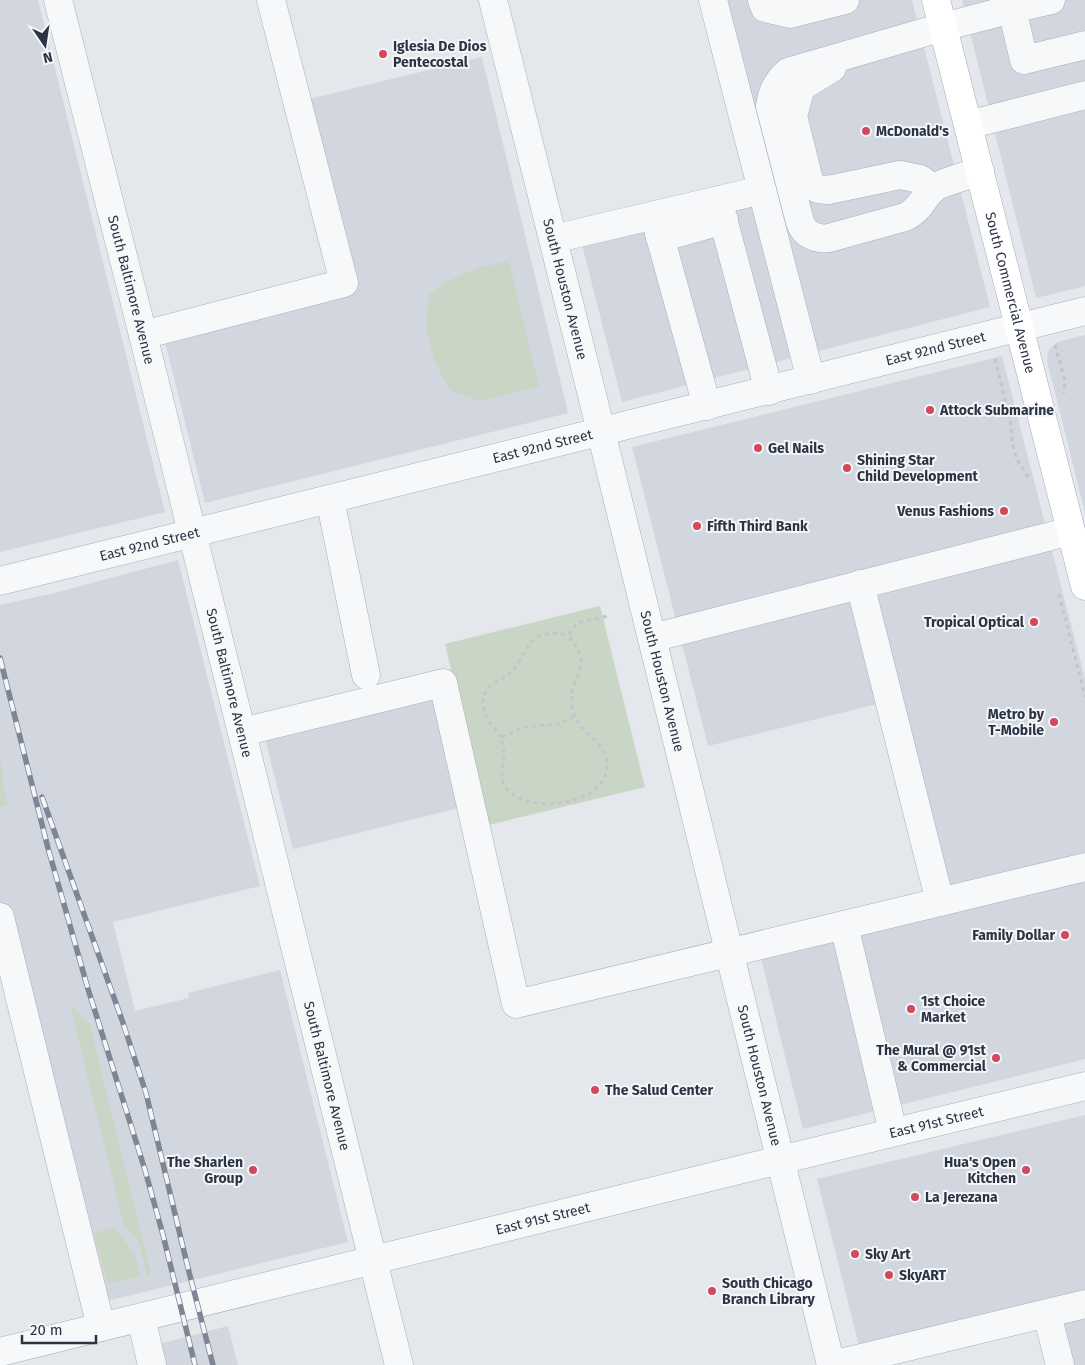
<svg xmlns="http://www.w3.org/2000/svg" width="1085" height="1365" viewBox="0 0 1085 1365" font-family="'Fira Sans',sans-serif">
  <style>
    .built { fill: #d2d6de }
    .green { fill: #c9d6c5 }
    .lines { fill: none; stroke-linecap: round; stroke-linejoin: round }
    .minor-casing { stroke: #a9aeb7; stroke-width: 29 }
    .major-casing { stroke: #a3abb8; stroke-width: 29 }
    .path { stroke: #c2c5cb; stroke-width: 3; stroke-dasharray: 4 4; stroke-linecap: butt }
    .minor { stroke: #f7f8fa; stroke-width: 28 }
    .major { stroke: #fff; stroke-width: 28 }
    .rail-casing { stroke: #7d8696; stroke-width: 5.5 }
    .rail { stroke: #f4f6f9; stroke-width: 4; stroke-dasharray: 11; stroke-linecap: butt }
    .poi-dot { fill: #d1495b; stroke: #f4f6f9; stroke-width: 2 }
    .labels { text-anchor: middle; dominant-baseline: central; stroke-width: 4; stroke-linejoin: round; paint-order: stroke }
    .poi-label { font-size: 14px; font-weight: bold; fill: #2b3445; stroke: #f4f6f9; text-anchor: start }
    .street-label { font-size: 14px; fill: #2b3445; stroke: #f4f6f9 }
  </style>
  <rect width="100%" height="100%" fill="#e4e7ec"/>
  <g class="built">
    <polygon points="0,0 38,0 165,512 0,552"/>
    <polygon points="713,0 912,0 990,307 622,402 579,233 762,189"/>
    <polygon points="962,0 1085,0 1085,286 1036,298"/>
    <polygon points="482,57 568,413 205,503 162,330 344,283 297,102"/>
    <polygon points="1085,335 1085,512 1047,361 1048,351 1057,342"/>
    <polygon points="1002,356 1085,679 1085,1059 803,1129 758,946 940,902 889,701 708,746 632,447"/>
    <polygon points="178,560 260,886 113,922 135,1011 189,998 188,993 280,970 348,1242 95,1304 0,917 0,605 54,593"/>
    <polygon points="443,683 471,805 293,849 262,727"/>
    <polygon points="1085,1115 1085,1365 1060,1365 1047,1314 862,1358 817,1179"/>
    <polygon points="228,1326 238,1365 152,1365 148,1347"/>
  </g>
  <g class="green">
    <polygon points="509,261 539,387 480,401 449,390 434,359 426,327 429,295 445,282 478,268"/>
    <polygon points="600,606 645,787 489,825 445,644"/>
    <polygon points="0,761 4,778 2,782 8,805 0,807"/>
    <polygon points="70,1005 90,1025 151,1274 147,1275 139,1242 124,1226"/>
    <polygon points="114,1227 135,1254 140,1276 108,1284 95,1236 97,1232"/>
  </g>
  <g class="lines">
    <g class="minor-casing">
      <g id="minor">
        <path id="s1" d="M58 0 143 335 399 1365"/>
        <path id="s2" d="M493 0 591 391 831 1365"/>
        <polyline points="713,0 811,380"/>
        <polyline points="762,0 765,8 790,14 845,0"/>
        <polyline points="1010,0 1012,9 1051,0"/>
        <polyline points="832,68 801,87 793,116 810,184 818,189 828,190 900,175 920,179 933,188"/>
        <polyline points="968,125 1085,95"/>
        <path d="M980 171C970 175 939 183 933 189 922 199 919 211 905 217L829 238C816 240 804 234 800 222L770 106C772 91 777 81 788 72L943 27 1012 9 1024 60 1085 45"/>
        <polyline points="718,200 769,391"/>
        <polyline points="654,215 707,406"/>
        <polyline points="660,238 724,220"/>
        <polyline points="553,239 762,190"/>
        <polyline points="143,335 344,283 271,0"/>
        <polyline points="330,499 366,675"/>
        <path id="s3" d="M0 581 1085 311"/>
        <polyline points="860,584 940,902"/>
        <polyline points="652,638 1071,531"/>
        <polyline points="242,732 443,683 516,1004 1085,867"/>
        <polyline points="0,917 101,1327"/>
        <polyline points="844,925 893,1132"/>
        <polyline points="1047,1314 1060,1365"/>
        <polyline points="141,1318 152,1365"/>
        <path id="s4" d="M0 1352 747 1168 1085 1086"/>
        <polyline points="832,1365 1085,1304"/>
      </g>
    </g>
    <g class="major-casing">
      <g id="major">
        <path id="s5" d="M936 0 1085 586"/>
      </g>
    </g>
    <g class="path">
      <polyline points="1055,345 1065,381 1064,393"/>
      <polyline points="995,359 1011,424 1012,441 1016,458 1028,477"/>
      <polyline points="1059,594 1085,697"/>
      <path d="M574 716 559 724 524 727 502 737C502 743 504 750 504 756 504 766 499 777 505 786 523 816 606 807 607 766 608 740 576 735 572 706 568 673 597 670 568 635L577 623 608 616"/>
      <path d="M502 737C491 725 480 713 484 696 487 682 504 680 512 671 520 663 527 646 534 639 543 632 558 633 568 635"/>
    </g>
    <use href="#minor" class="minor"/>
    <use href="#major" class="major"/>
    <g class="rail-casing">
      <g id="rail">
        <polyline points="0,658 48,848 88,989 145,1170 163,1235 195,1365"/>
        <polyline points="42,797 122,1020 146,1093 188,1268 213,1365"/>
      </g>
    </g>
    <use href="#rail" class="rail"/>
  </g>
  <g class="poi-dot">
    <circle cx="383" cy="54" r="5"/>
    <circle cx="866" cy="131" r="5"/>
    <circle cx="930" cy="410" r="5"/>
    <circle cx="758" cy="448" r="5"/>
    <circle cx="847" cy="468" r="5"/>
    <circle cx="1004" cy="511" r="5"/>
    <circle cx="697" cy="526" r="5"/>
    <circle cx="1034" cy="622" r="5"/>
    <circle cx="1054" cy="722" r="5"/>
    <circle cx="1065" cy="935" r="5"/>
    <circle cx="911" cy="1009" r="5"/>
    <circle cx="996" cy="1058" r="5"/>
    <circle cx="595" cy="1090" r="5"/>
    <circle cx="253" cy="1170" r="5"/>
    <circle cx="1026" cy="1170" r="5"/>
    <circle cx="915" cy="1197" r="5"/>
    <circle cx="855" cy="1254" r="5"/>
    <circle cx="889" cy="1275" r="5"/>
    <circle cx="712" cy="1291" r="5"/>
  </g>
  <g class="labels">
    <g class="poi-label">
      <text x="393" y="46">Iglesia De Dios<tspan x="393" dy="16">Pentecostal</tspan></text>
      <text x="876" y="131">McDonald's</text>
      <text x="940" y="410">Attock Submarine</text>
      <text x="768" y="448">Gel Nails</text>
      <text x="857" y="460">Shining Star<tspan x="857" dy="16">Child Development</tspan></text>
      <text x="994" y="511" text-anchor="end">Venus Fashions</text>
      <text x="707" y="526">Fifth Third Bank</text>
      <text x="1024" y="622" text-anchor="end">Tropical Optical</text>
      <text x="1044" y="714" text-anchor="end">Metro by<tspan x="1044" dy="16">T-Mobile</tspan></text>
      <text x="1055" y="935" text-anchor="end">Family Dollar</text>
      <text x="921" y="1001">1st Choice<tspan x="921" dy="16">Market</tspan></text>
      <text x="986" y="1050" text-anchor="end">The Mural @ 91st<tspan x="986" dy="16">&amp; Commercial</tspan></text>
      <text x="605" y="1090">The Salud Center</text>
      <text x="243" y="1162" text-anchor="end">The Sharlen<tspan x="243" dy="16">Group</tspan></text>
      <text x="1016" y="1162" text-anchor="end">Hua's Open<tspan x="1016" dy="16">Kitchen</tspan></text>
      <text x="925" y="1197">La Jerezana</text>
      <text x="865" y="1254">Sky Art</text>
      <text x="899" y="1275">SkyART</text>
      <text x="722" y="1283">South Chicago<tspan x="722" dy="16">Branch Library</tspan></text>
    </g>
    <g class="street-label">
      <text stroke="none"><textPath href="#s1" startOffset="299">South Baltimore Avenue</textPath></text>
      <text stroke="none"><textPath href="#s2" startOffset="298">South Houston Avenue</textPath></text>
      <text stroke="none"><textPath href="#s5" startOffset="302">South Commercial Avenue</textPath></text>
      <text stroke="none"><textPath href="#s3" startOffset="964">East 92nd Street</textPath></text>
      <text stroke="none"><textPath href="#s3" startOffset="559">East 92nd Street</textPath></text>
      <text stroke="none"><textPath href="#s3" startOffset="154">East 92nd Street</textPath></text>
      <text stroke="none"><textPath href="#s1" startOffset="704">South Baltimore Avenue</textPath></text>
      <text stroke="none"><textPath href="#s2" startOffset="702">South Houston Avenue</textPath></text>
      <text stroke="none"><textPath href="#s1" startOffset="1109">South Baltimore Avenue</textPath></text>
      <text stroke="none"><textPath href="#s2" startOffset="1108">South Houston Avenue</textPath></text>
      <text stroke="none"><textPath href="#s4" startOffset="964">East 91st Street</textPath></text>
      <text stroke="none"><textPath href="#s4" startOffset="559">East 91st Street</textPath></text>
    </g>
  </g>
  <g transform="translate(45 45) rotate(167)" stroke="#f4f6f9" stroke-width="4" paint-order="stroke">
  <path d="M0-4L9 19L0 12L-9 19Z" fill="#2b3445"/>
  <text y="-8" font-size="14" font-weight="bold" text-anchor="middle" fill="#2b3445">N</text>
  </g>
  <path d="M22 1335v8h74v-8" fill="none" stroke="#2b3445" stroke-width="2.5"/>
  <text x="30" y="1335" font-size="15" fill="#2b3445" stroke="#f4f6f9" stroke-width="4" paint-order="stroke">20 m</text>
</svg>
